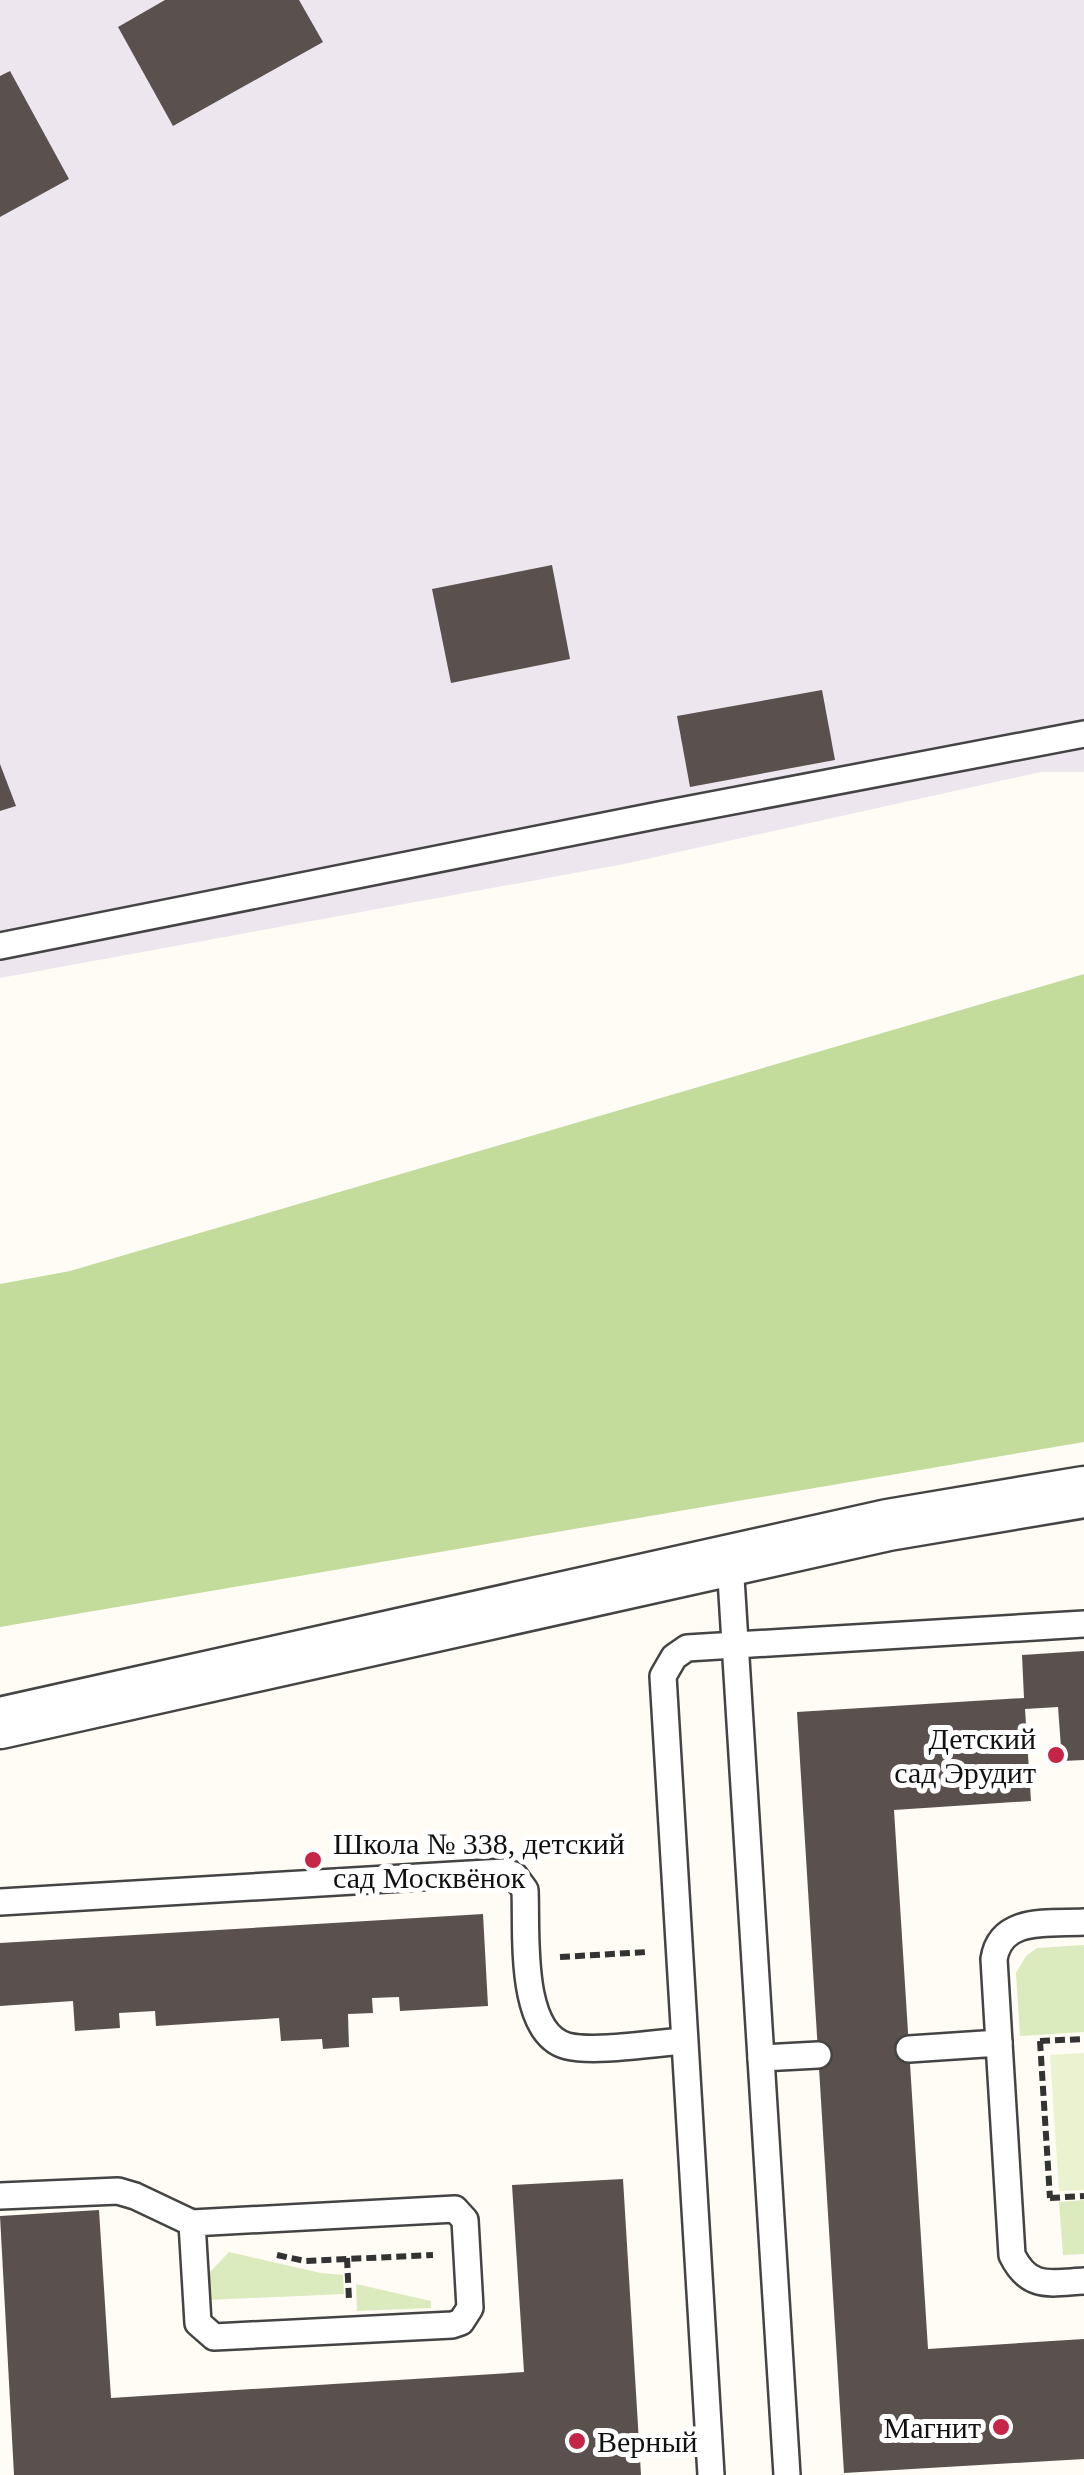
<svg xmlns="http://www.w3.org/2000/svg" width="1084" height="2475" viewBox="0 0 1084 2475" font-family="'Times New Roman',serif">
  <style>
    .industrial { fill: #ede6ef }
    .green { fill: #dcebbd }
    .forest { fill: #c3dc9b }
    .pitch { fill: #ebf2cf }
    .building { fill: #5a504d }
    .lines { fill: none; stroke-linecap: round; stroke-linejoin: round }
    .service-casing { stroke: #444; stroke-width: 30 }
    .minor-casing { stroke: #444; stroke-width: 55 }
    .path { stroke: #333; stroke-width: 6; stroke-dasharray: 10 5; stroke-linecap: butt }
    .service { stroke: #fff; stroke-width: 25 }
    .minor { stroke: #fff; stroke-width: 50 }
    .poi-dot { fill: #c52546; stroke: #fff; stroke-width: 4 }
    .labels { text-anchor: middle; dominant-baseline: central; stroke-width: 10; stroke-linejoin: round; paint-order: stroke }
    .poi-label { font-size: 30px; fill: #111; stroke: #fff; text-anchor: end }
  </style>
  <rect width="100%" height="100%" fill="#fffbf5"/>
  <polygon class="industrial" points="0,0 1084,0 1084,772 1041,772 624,864 0,978"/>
  <g class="green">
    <polygon points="1084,1945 1084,2032 1020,2036 1016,1973 1026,1956 1037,1948"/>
    <polygon points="1084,2200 1084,2254 1063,2255 1059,2202"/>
    <polygon points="229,2252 321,2273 343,2275 344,2294 207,2300 208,2274"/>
    <polygon points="356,2284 431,2301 431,2308 357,2311"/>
  </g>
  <polygon class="forest" points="1084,974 1084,1442 0,1627 0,1284 70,1271"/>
  <polygon class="pitch" points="1084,2053 1084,2190 1059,2191 1050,2055"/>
  <g class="building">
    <polygon points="165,0 299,0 323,42 173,126 118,27"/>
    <polygon points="10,71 69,179 0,217 0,76"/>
    <polygon points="552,565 570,659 451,683 432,589"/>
    <polygon points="822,690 835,760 690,787 677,716"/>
    <polygon points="0,764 16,806 0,811"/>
    <polygon points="1084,1651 1084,1760 1062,1761 1058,1707 1025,1709 1031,1801 894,1810 928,2349 1084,2339 1084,2459 844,2473 797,1712 1024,1698 1022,1655"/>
    <polygon points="483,1914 488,2006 400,2011 399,1997 372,1998 373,2013 348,2014 349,2047 323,2049 322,2039 281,2041 279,2018 156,2026 155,2011 119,2013 120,2028 75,2031 73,2001 0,2006 0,1943"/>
    <polygon points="623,2179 641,2475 14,2475 0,2216 99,2210 111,2398 524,2372 512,2185"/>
  </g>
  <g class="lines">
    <g class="service-casing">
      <g id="service">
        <polyline points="0,946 659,815 1084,734"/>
        <polyline points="730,1562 787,2475"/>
        <path d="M0 1902 504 1872 514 1875 525 1890C527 1931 518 2033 567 2046 595 2053 654 2043 684 2041"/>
        <path d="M999 2043 994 1959C1001 1916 1049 1924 1084 1922"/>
        <path d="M909 2049 999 2043 1012 2255C1029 2290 1050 2283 1084 2281"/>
        <polyline points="761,2058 818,2055"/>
        <polyline points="0,2196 118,2191 135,2196 192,2223 455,2209 465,2220 470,2308 461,2322 452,2325 214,2337 198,2323 192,2223"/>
        <polyline points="711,2475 663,1676 674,1657 687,1648 1084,1624"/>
      </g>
    </g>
    <g class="minor-casing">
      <polyline id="minor" points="0,1723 888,1525 1084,1492"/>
    </g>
    <g class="path">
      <polyline points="560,1957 647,1952"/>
      <polyline points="1040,2041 1050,2198"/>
      <polyline points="1040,2041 1084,2039"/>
      <polyline points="1050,2198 1084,2196"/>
      <polyline points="277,2255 305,2261 433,2255"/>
      <polyline points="347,2258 349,2300"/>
    </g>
    <use href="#service" class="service"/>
    <use href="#minor" class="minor"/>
  </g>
  <g class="poi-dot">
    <circle cx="1056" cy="1755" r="10"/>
    <circle cx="313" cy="1860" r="10"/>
    <circle cx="1001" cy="2427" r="10"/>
    <circle cx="577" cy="2441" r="10"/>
  </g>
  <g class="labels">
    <g class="poi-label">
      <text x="1036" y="1738">Детский<tspan x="1036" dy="34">сад Эрудит</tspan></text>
      <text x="333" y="1843" text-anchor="start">Школа № 338, детский<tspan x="333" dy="34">сад Москвёнок</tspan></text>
      <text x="981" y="2427">Магнит</text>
      <text x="597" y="2441" text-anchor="start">Верный</text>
    </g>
  </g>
</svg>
